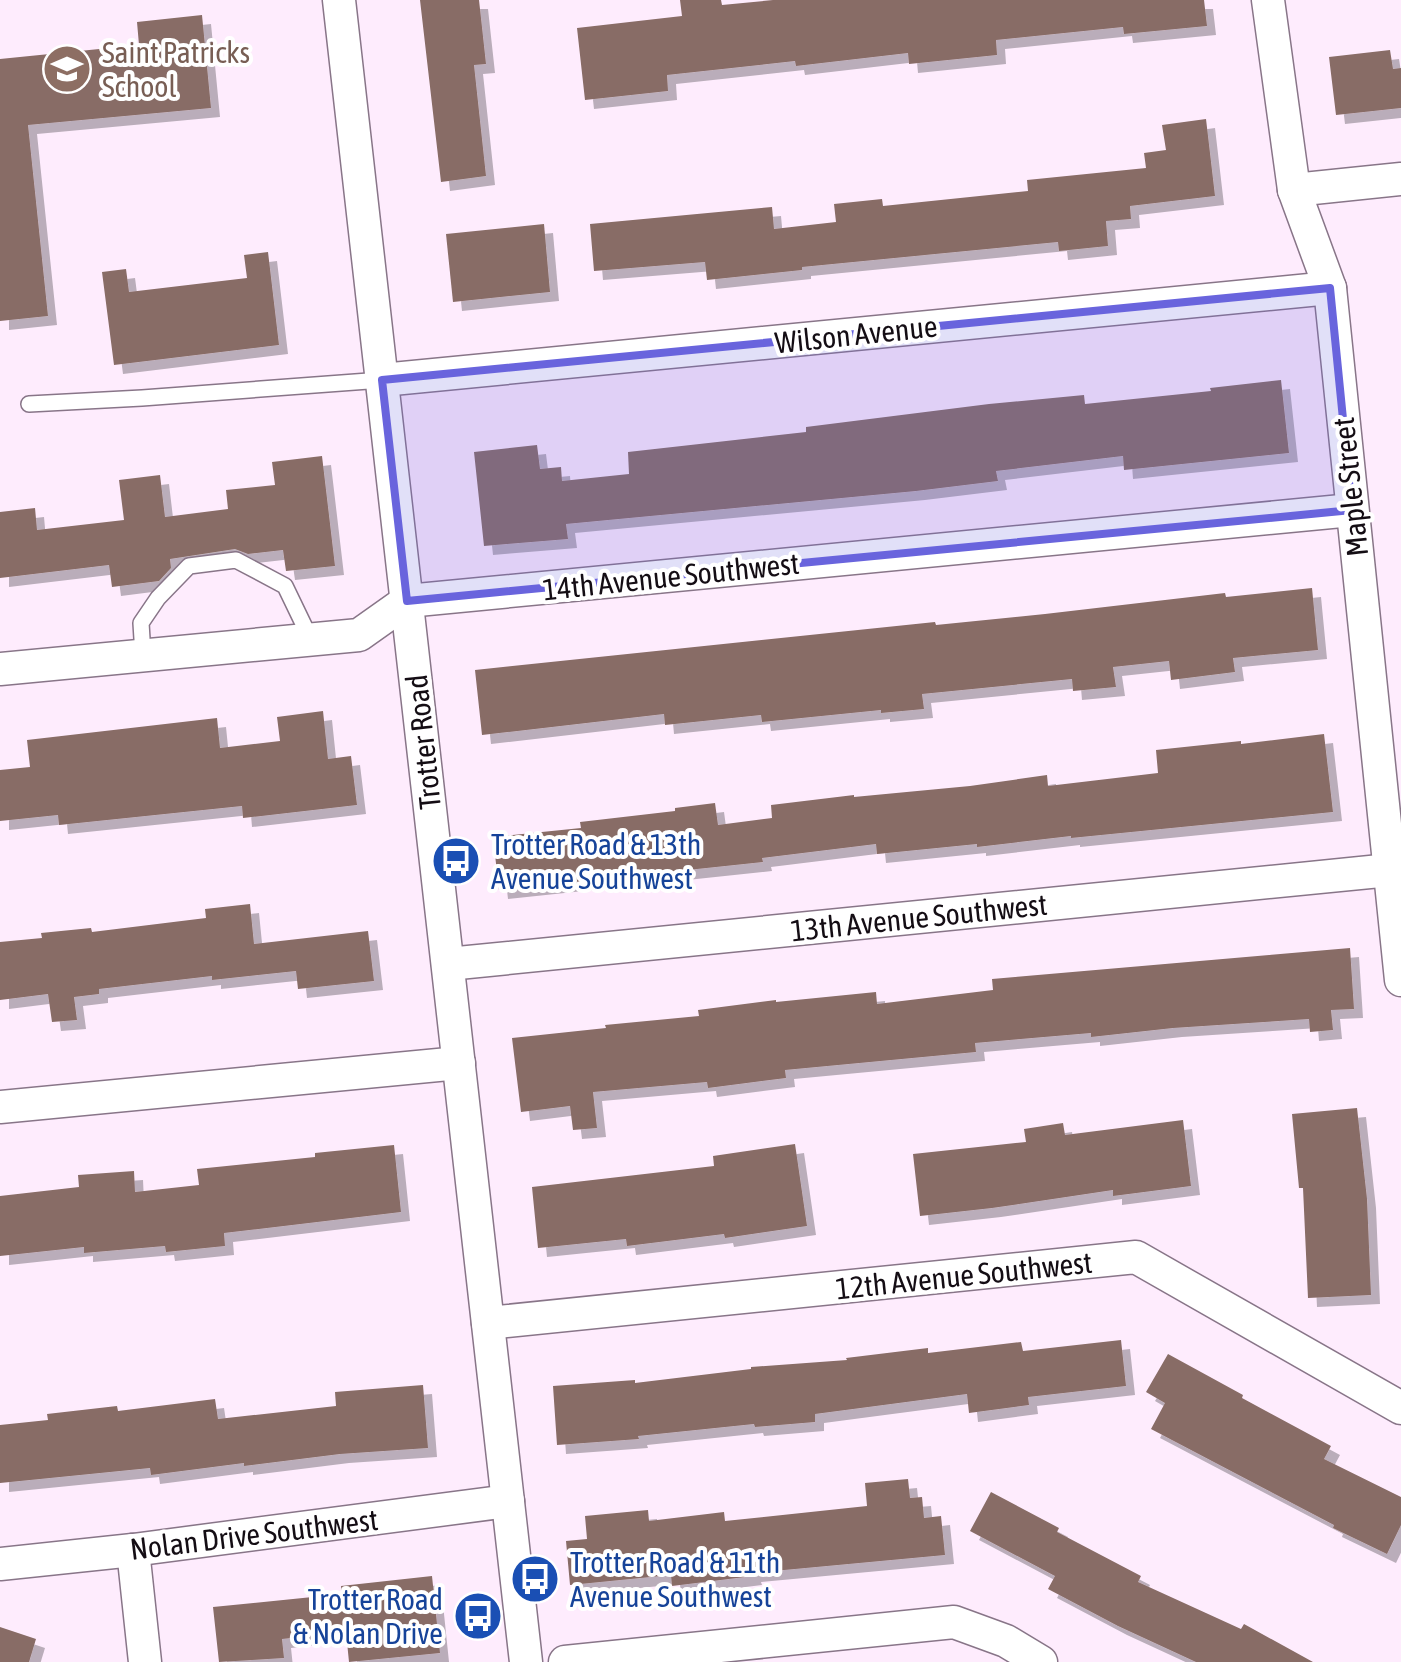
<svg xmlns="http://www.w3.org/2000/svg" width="1401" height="1662" viewBox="0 0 1401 1662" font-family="'Asap Condensed',sans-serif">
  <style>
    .building { fill: #886c66; filter: url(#shadow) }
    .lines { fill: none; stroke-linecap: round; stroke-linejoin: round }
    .lane-casing { stroke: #887588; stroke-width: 18 }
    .street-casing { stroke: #887588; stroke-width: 35 }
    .lane { stroke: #fff; stroke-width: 15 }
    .street { stroke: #fff; stroke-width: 32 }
    .marked { fill: #6964dd; fill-opacity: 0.2; stroke: #6964dd; stroke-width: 8; stroke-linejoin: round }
    .labels { text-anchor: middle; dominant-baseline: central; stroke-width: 8; stroke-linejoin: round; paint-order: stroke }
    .education-label { font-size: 30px; fill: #785e54; stroke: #fff; text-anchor: start }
    .street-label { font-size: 30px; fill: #140d14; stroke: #fff }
    .transit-label { font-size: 30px; fill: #164399; stroke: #fff; text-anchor: start }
  </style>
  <defs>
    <filter id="shadow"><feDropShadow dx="9" dy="9" stdDeviation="0" flood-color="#0004"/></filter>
  </defs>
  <rect width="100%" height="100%" fill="#feecfd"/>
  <g class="building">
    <polygon points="420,0 479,0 486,64 474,65 486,176 441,182"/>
    <polygon points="680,0 721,0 722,5 773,0 1204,0 1207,26 1124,34 1123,27 996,40 997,55 909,64 908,53 796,66 795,61 667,75 668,91 585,100 577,28 682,16"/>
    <polygon points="202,15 211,108 28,125 48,316 0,321 0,59 139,45 137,22"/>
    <polygon points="1390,50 1393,69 1401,68 1401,108 1336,115 1329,57"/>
    <polygon points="1206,119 1215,196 1130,206 1131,219 1106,221 1108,246 1059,251 1058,242 802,267 802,270 707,280 705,262 594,271 590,224 772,207 774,229 836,222 834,204 882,199 883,206 1028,191 1027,180 1146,168 1144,153 1166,150 1162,125"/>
    <polygon points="544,224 550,292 453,302 446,234"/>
    <polygon points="268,252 279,345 114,365 102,272 126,269 129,292 247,278 244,255"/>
    <polygon points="1281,380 1289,453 1124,470 1123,456 996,471 998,481 916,491 566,524 568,539 484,546 474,452 537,445 540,469 561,467 562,481 629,474 628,452 806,432 806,427 989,404 1084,395 1085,404 1211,391 1210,388"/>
    <polygon points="322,456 335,566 286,571 283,550 248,554 235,549 170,559 171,568 159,581 112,587 109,565 0,578 0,512 35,508 37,530 124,520 119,480 160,475 165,517 228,509 226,490 275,485 272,462"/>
    <polygon points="1312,588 1318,650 1233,658 1235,672 1171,680 1169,661 1113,667 1116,687 1073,691 1072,679 922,694 924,709 881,713 881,710 762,722 761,715 665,725 664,714 482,735 475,670 935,622 936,625 1045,614 1225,593 1226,597"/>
    <polygon points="323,711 328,759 351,756 357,805 243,818 242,806 59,825 58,815 0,821 0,770 30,767 27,740 217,718 220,748 280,741 277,717"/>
    <polygon points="1324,734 1333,812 1071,838 1071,836 977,847 977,844 877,854 876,844 762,858 763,862 499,890 493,837 581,828 580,822 675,811 675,808 715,803 718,825 772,818 771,805 854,795 854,797 970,786 1047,775 1048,786 1158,773 1156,750 1241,741 1241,744"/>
    <polygon points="250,904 254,944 368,931 374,981 298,989 296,971 212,980 212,976 99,989 99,994 74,997 77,1020 52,1022 48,994 0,1000 0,942 42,938 41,933 91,928 92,932 206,918 205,909"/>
    <polygon points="1350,948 1354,1009 1331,1010 1333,1030 1310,1032 1309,1019 1173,1028 1091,1037 1091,1033 975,1043 976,1052 785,1070 786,1078 708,1088 707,1082 593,1092 597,1128 573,1130 570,1106 521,1112 512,1038 606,1028 605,1025 699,1016 698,1010 776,1000 776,1002 876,992 877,1004 993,990 992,979"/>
    <polygon points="1357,1108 1367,1199 1371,1295 1308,1298 1303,1188 1299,1188 1292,1114"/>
    <polygon points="1183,1120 1191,1186 1113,1196 1113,1190 992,1208 920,1216 913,1154 1026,1142 1024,1129 1063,1123 1065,1135"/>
    <polygon points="795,1144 807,1226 725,1238 724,1234 627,1246 626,1239 538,1248 532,1187 714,1166 713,1156"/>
    <polygon points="394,1145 401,1212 224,1233 225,1246 166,1252 165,1246 84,1253 84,1247 0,1256 0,1196 79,1187 78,1175 134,1171 135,1192 199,1185 197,1169 315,1157 315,1153"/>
    <polygon points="1121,1340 1126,1386 1028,1397 1029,1405 969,1413 967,1394 815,1414 815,1422 755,1427 754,1424 638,1436 639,1439 557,1445 553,1386 635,1380 635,1383 751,1369 751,1367 847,1360 846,1358 928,1348 928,1353 1021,1342 1023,1351"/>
    <polygon points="1168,1354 1243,1395 1242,1398 1331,1446 1324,1459 1401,1497 1401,1525 1387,1554 1333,1528 1334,1525 1151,1429 1165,1403 1146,1392"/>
    <polygon points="423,1385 428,1448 340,1454 244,1466 244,1463 151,1475 150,1468 0,1483 0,1425 48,1420 47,1414 117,1406 118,1411 215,1399 218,1419 336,1406 335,1392"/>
    <polygon points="908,1479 910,1498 922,1497 924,1518 941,1516 945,1555 752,1573 753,1576 672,1586 671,1575 570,1585 566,1541 587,1539 585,1516 648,1510 649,1521 724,1512 725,1521 867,1506 865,1483"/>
    <polygon points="991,1492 1059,1528 1057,1532 1141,1576 1138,1582 1241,1629 1244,1624 1313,1662 1196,1662 1118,1626 1048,1589 1055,1576 970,1531"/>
    <polygon points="432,1576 440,1653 349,1662 346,1632 282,1639 284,1658 219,1662 213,1607 342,1594 341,1586"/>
    <polygon points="0,1627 36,1639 29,1662 0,1662"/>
  </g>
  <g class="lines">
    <g class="lane-casing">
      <g id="lane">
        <polyline points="29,404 142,398 382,380"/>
        <polyline points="143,655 141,623 158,598 189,566 236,560 285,586 311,640"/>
      </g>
    </g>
    <g class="street-casing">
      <g id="street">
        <polyline points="339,0 526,1662"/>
        <polyline points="1268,0 1294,190 1330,288 1401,980"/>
        <polyline points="1294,190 1401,179"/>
        <polyline points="382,380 1330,288"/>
        <polyline points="0,669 359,635 407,601 1352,510"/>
        <polyline points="448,964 1390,870"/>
        <polyline points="0,1107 459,1063"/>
        <polyline points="488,1323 1136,1257 1401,1408"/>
        <polyline points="133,1550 145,1662"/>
        <polyline points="0,1564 133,1550 508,1501"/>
        <polyline points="565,1662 954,1622 1006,1641 1041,1662"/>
      </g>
    </g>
    <use href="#lane" class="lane"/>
    <use href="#street" class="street"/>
  </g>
  <path class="marked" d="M1330 288 1352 510 407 601 382 380Z"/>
  <defs>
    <g id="school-disc" transform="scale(2.5)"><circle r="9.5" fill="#8d6e63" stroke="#fff"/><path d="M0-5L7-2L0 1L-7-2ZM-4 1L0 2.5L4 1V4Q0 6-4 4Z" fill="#fff"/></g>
    <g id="bus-disc" transform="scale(2.5)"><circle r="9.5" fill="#1a4fb4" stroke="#fff"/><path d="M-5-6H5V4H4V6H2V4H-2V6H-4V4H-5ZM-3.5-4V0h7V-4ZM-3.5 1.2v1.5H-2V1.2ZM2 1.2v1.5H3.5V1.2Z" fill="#fff"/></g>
  </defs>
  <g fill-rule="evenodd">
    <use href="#school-disc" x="67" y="69"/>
    <use href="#bus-disc" x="456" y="861"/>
    <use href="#bus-disc" x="535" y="1579"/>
    <use href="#bus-disc" x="478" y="1616"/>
  </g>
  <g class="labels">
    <g class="education-label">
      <text x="102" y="52">Saint Patricks<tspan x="102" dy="34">School</tspan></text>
    </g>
    <g class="street-label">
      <text transform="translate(856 334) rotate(-6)">Wilson Avenue</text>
      <text transform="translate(1350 487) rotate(-96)">Maple Street</text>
      <text transform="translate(671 576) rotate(-6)">14th Avenue Southwest</text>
      <text transform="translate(423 742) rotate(-96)">Trotter Road</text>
      <text transform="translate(919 917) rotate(-6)">13th Avenue Southwest</text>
      <text transform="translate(964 1275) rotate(-6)">12th Avenue Southwest</text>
      <text transform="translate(254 1534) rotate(-7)">Nolan Drive Southwest</text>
    </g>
    <g class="transit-label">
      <text x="491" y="844">Trotter Road &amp; 13th<tspan x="491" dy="34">Avenue Southwest</tspan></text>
      <text x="570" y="1562">Trotter Road &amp; 11th<tspan x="570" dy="34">Avenue Southwest</tspan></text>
      <text x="443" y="1599" text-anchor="end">Trotter Road<tspan x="443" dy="34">&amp; Nolan Drive</tspan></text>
    </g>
  </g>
</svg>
